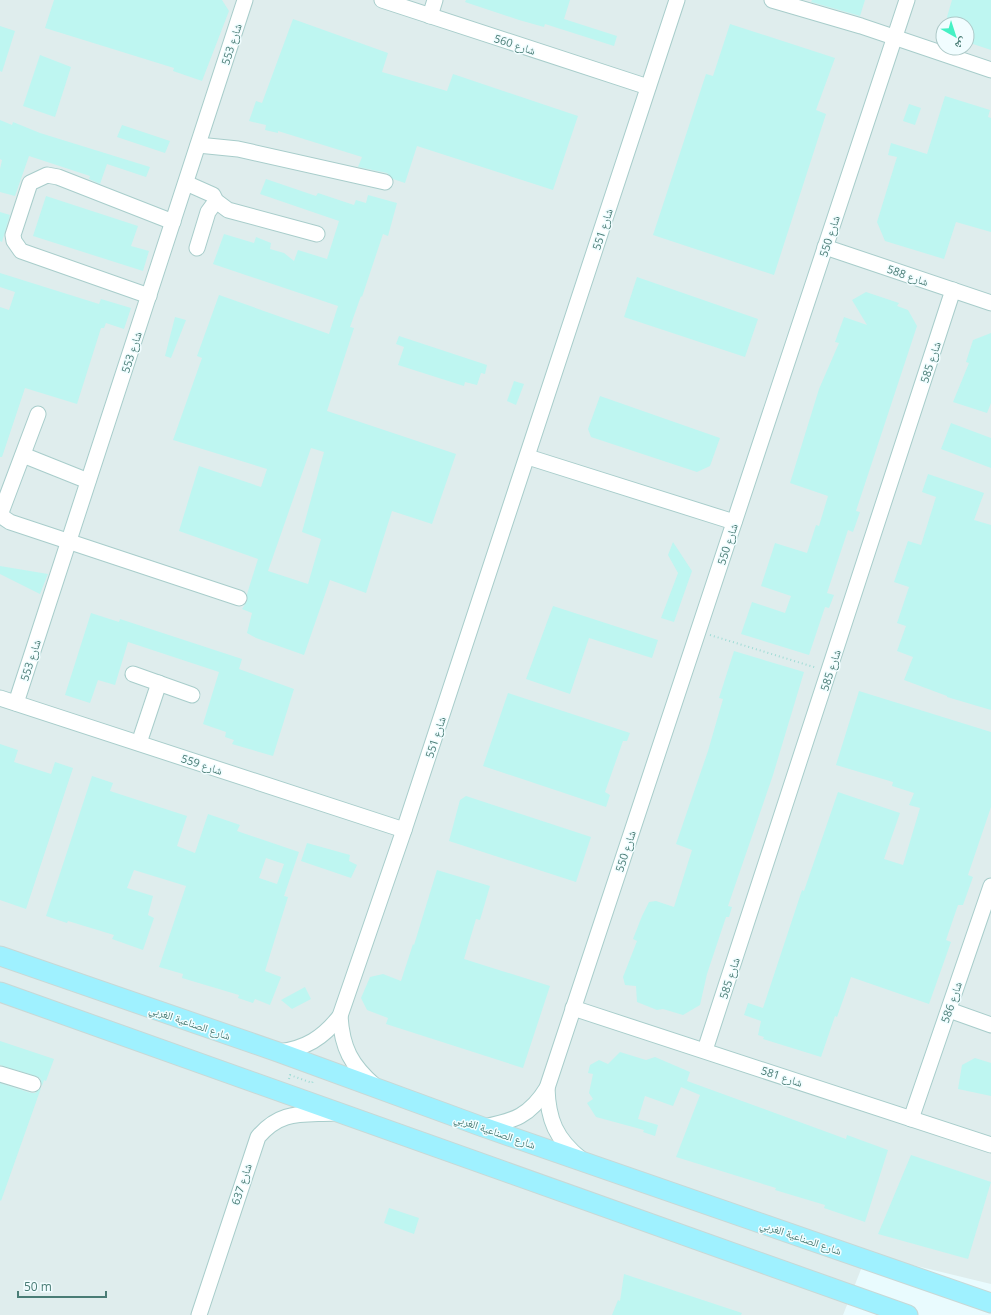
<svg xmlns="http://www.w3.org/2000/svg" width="991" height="1315" viewBox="0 0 991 1315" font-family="'Open Sans','Noto Naskh Arabic',sans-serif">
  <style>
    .industrial { fill: #dfeded; fill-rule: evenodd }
    .building { fill: #bef6f1; fill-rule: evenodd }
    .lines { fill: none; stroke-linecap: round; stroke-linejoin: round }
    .minor-casing { stroke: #a8cdcb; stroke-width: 17 }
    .major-casing { stroke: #c8d8d6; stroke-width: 21 }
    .path { stroke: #a0dcd6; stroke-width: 2; stroke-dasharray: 1 3; stroke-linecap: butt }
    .minor { stroke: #fff; stroke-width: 15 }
    .major { stroke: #9ff1ff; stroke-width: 19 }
    .labels { text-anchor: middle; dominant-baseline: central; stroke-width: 3; stroke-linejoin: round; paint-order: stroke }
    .street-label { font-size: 11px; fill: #497c75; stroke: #f1fdff }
  </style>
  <rect width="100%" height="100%" fill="#e9fbfe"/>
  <path class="industrial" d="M0 0H991V1284L867 1254 843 1315H0ZM943 24H967V48H943Z"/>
  <g class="building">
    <polygon points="54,0 222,0 229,11 202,81 173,71 174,68 45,28"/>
    <polygon points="466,0 570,0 564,19 617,36 614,46 545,24 544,27 519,20 465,2"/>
    <polygon points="812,0 865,0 860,16 811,2"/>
    <polygon points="952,0 991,0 991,50 967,42 967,24 951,24 947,17"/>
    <polygon points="293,19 388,53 382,72 447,91 453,74 578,116 553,190 417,146 405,183 393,179 387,173 358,167 362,157 278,131 278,133 265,130 266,125 249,121 256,101 262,103"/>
    <polygon points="730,24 835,58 816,110 826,114 774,275 653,235 706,74 713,76"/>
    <polygon points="0,26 15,31 2,72 0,71"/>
    <polygon points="40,55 71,67 55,117 23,106"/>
    <polygon points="945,96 990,110 988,117 991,118 991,232 956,222 944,259 885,241 877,222 897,157 888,155 891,143 927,154"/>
    <polygon points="909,104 921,108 915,125 903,121"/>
    <polygon points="0,120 12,125 13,122 40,133 150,167 146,177 107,164 100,184 89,179 90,176 29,156 15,196 0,192 0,169 2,160 0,159"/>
    <polygon points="122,125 170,141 165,153 117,137"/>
    <path d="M266 179 316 196 318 193 354 205 356 200 366 203 368 195 397 203 388 236 383 234 362 297 361 296 350 327 354 328 327 411 456 454 432 524 392 511 366 593 330 580 304 655 256 638 247 633 252 613 242 609 247 601V594L258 559 179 531 199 466 261 487 267 469 173 440 202 358 197 356 219 295 329 334 338 306 213 264 224 234 254 243 256 237 271 243 270 249 284 253 294 261 298 250 327 259 339 221 260 194ZM311 448 324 452 302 532 321 539 308 584 268 571Z"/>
    <polygon points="46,196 138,226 131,246 149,251 143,271 33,236"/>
    <polygon points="0,212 10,215 2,242 0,241"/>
    <polygon points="0,273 99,304 101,299 131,308 124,329 106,323 104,328 101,328 77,404 25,388 2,457 0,457 0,307 9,310 15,292 0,287"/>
    <polygon points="637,277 758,319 745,357 624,317"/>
    <polygon points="866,292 899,303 897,306 908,310 917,326 856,511 860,512 853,532 848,530 827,593 834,595 829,608 825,607 809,655 741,634 752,602 785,613 791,596 761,586 775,543 807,553 816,525 819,526 828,496 790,483 819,389 839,343 835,342 844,317 867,325 852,300"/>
    <polygon points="175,317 186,320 171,358 165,356"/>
    <polygon points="991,333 991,403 987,413 953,402 969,363 966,362 973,340"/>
    <polygon points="399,336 487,365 485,374 481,373 477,385 465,382 464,386 398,365 404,347 396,344"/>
    <polygon points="514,381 524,384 516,405 507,401"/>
    <polygon points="600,396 720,438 710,466 697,472 591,437 588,429"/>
    <polygon points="951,423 991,438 991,468 941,449"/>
    <polygon points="928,474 984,493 974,520 991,525 991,710 947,697 947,696 904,680 913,657 897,651 906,626 897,623 909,587 894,582 908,541 921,545 936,497 922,492"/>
    <polygon points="673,542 692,571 674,622 661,618 678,573 668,555"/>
    <polygon points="0,566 48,574 40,594 0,574"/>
    <polygon points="553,606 658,640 652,658 589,638 570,694 526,679"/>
    <polygon points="91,613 119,622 120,619 242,659 239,669 294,689 273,756 232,744 234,740 225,737 226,732 203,724 219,672 128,642 115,685 98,680 90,703 65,695"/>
    <polygon points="734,651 804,672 773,775 728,906 732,907 729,917 726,917 707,974 700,1005 683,1015 663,1009 657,1010 637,1002 636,986 625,985 623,977 637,941 633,939 642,916 649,902 656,901 674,907 692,850 676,844 708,751 723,699 719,698"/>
    <polygon points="859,691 991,732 991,807 968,875 973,877 963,905 958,905 946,940 951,942 929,1004 851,977 837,1017 835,1016 821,1057 763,1039 764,1037 758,1035 761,1021 744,1015 748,1003 763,1008 802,890 804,891 838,792 900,813 884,859 903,865 920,808 909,805 914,793 892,786 893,782 836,765"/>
    <polygon points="508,693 630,733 627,741 623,741 605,792 610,795 606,807 483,766"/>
    <polygon points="0,744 18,750 14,762 51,774 55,762 73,768 26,909 0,900"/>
    <path d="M92 776 113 783 110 791 187 816 177 846 195 853 208 814 240 825 237 831 299 852 284 896 288 897 265 971 281 977 270 1005 255 999 253 1003 238 998 239 995 182 978 183 974 159 967 186 886 134 870 127 888 153 896 148 915 154 918 143 950 112 939 114 935 68 921 67 923 46 916ZM266 858 284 864 277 884 259 878Z"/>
    <polygon points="466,796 591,837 576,882 449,841 460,800"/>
    <polygon points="307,843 350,855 349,861 357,865 351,878 301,861"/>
    <polygon points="437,870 490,886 480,920 476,919 464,959 550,986 523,1068 386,1024 388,1018 367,1010 361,998 370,977 383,974 401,981 413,944 414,945"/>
    <polygon points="305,987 311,999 292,1009 281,1000"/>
    <polygon points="0,1041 54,1059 46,1081 44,1080 42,1086 40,1078 36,1076 0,1065"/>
    <polygon points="620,1052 646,1060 655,1057 690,1072 687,1081 846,1139 847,1135 888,1150 865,1222 824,1208 825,1205 775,1190 776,1188 676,1157 700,1095 681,1087 673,1106 645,1096 638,1119 658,1125 655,1136 643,1132 644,1130 596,1117 587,1103 593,1099 589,1093 593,1074 588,1073 590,1065 599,1060 608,1064"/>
    <polygon points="975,1058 991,1063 991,1096 958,1089 962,1065"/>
    <polygon points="0,1083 31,1093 35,1093 41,1088 1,1201 0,1200"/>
    <polygon points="911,1155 991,1182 968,1259 878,1234"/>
    <polygon points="389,1208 419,1218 414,1234 384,1223"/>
    <polygon points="624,1274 742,1313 741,1315 612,1315 618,1300 620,1301"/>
  </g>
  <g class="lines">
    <g class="minor-casing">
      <g id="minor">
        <polyline points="382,0 648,87"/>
        <polyline points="772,0 861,26 991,70"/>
        <polyline points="430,16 435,0"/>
        <polyline points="198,145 238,149 385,182"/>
        <polyline points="186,183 213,195 216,201 228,210 317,234"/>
        <polyline points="825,247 991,303"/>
        <polyline points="197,248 208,212 216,201"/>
        <polyline points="149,296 21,251 14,241 13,235 30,183 47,175 58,177 173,222"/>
        <polyline points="38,414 3,507 1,513 4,518 10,522 239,598"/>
        <polyline points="23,455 88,481"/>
        <polyline points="528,457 734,522"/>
        <polyline points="133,674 192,695"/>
        <polyline points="0,698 404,830"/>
        <polyline points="16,703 245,0"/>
        <polyline points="139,743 159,683"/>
        <polyline points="573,1008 991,1145"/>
        <polyline points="949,1010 991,1025"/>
        <path d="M340 1016C342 1048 351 1065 375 1086"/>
        <polyline points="705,1050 953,290"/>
        <path d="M278 1052C305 1049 323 1038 340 1016L404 830 677 0"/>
        <polyline points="0,1074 33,1084"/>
        <path d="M547 1088C548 1120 556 1139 581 1159"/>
        <polyline points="911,1119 991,886"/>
        <path d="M483 1127C514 1121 530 1116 547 1088L907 0"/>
        <path d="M199 1315 258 1137C281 1110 301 1115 334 1113"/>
      </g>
    </g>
    <g class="major-casing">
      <g id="major">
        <polyline points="0,956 278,1052 483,1127 991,1303"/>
        <polyline points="0,992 908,1315"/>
      </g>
    </g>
    <g class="path">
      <polyline points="710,635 817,668"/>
      <polyline points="289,1079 290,1075 312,1083 313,1081"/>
    </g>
    <use href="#minor" class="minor"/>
    <use href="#major" class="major"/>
  </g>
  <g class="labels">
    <g class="street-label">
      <text transform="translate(231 44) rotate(-72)">شارع 553</text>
      <text transform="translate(515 44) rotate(18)">شارع 560</text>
      <text transform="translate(602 229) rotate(-72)">شارع 551</text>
      <text transform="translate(829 236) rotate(-72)">شارع 550</text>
      <text transform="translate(908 275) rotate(19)">شارع 588</text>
      <text transform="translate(131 352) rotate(-72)">شارع 553</text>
      <text transform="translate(930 362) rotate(-72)">شارع 585</text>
      <text transform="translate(727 544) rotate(-72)">شارع 550</text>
      <text transform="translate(30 660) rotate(-72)">شارع 553</text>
      <text transform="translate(830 670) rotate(-72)">شارع 585</text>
      <text transform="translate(435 737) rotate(-72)">شارع 551</text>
      <text transform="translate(202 764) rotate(18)">شارع 559</text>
      <text transform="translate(625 851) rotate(-72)">شارع 550</text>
      <text transform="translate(729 978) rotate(-72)">شارع 585</text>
      <text transform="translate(951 1002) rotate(-71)">شارع 586</text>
      <text transform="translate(190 1022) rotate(19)">شارع الصناعية الغربي</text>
      <text transform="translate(782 1076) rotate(18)">شارع 581</text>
      <text transform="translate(495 1131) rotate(19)">شارع الصناعية الغربي</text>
      <text transform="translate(241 1184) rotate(-72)">شارع 637</text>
      <text transform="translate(801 1237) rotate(19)">شارع الصناعية الغربي</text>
    </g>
  </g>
  <g transform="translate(955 36) rotate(141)"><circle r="19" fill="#f1fdff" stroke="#aec9c8"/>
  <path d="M0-3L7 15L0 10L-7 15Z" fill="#45f1c4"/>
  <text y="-6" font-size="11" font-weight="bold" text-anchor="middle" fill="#497c75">ش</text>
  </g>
  <path d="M18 1291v6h88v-6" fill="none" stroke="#497c75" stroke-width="2"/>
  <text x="24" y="1291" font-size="12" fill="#497c75" stroke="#f1fdff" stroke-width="3" paint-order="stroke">50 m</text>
</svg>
